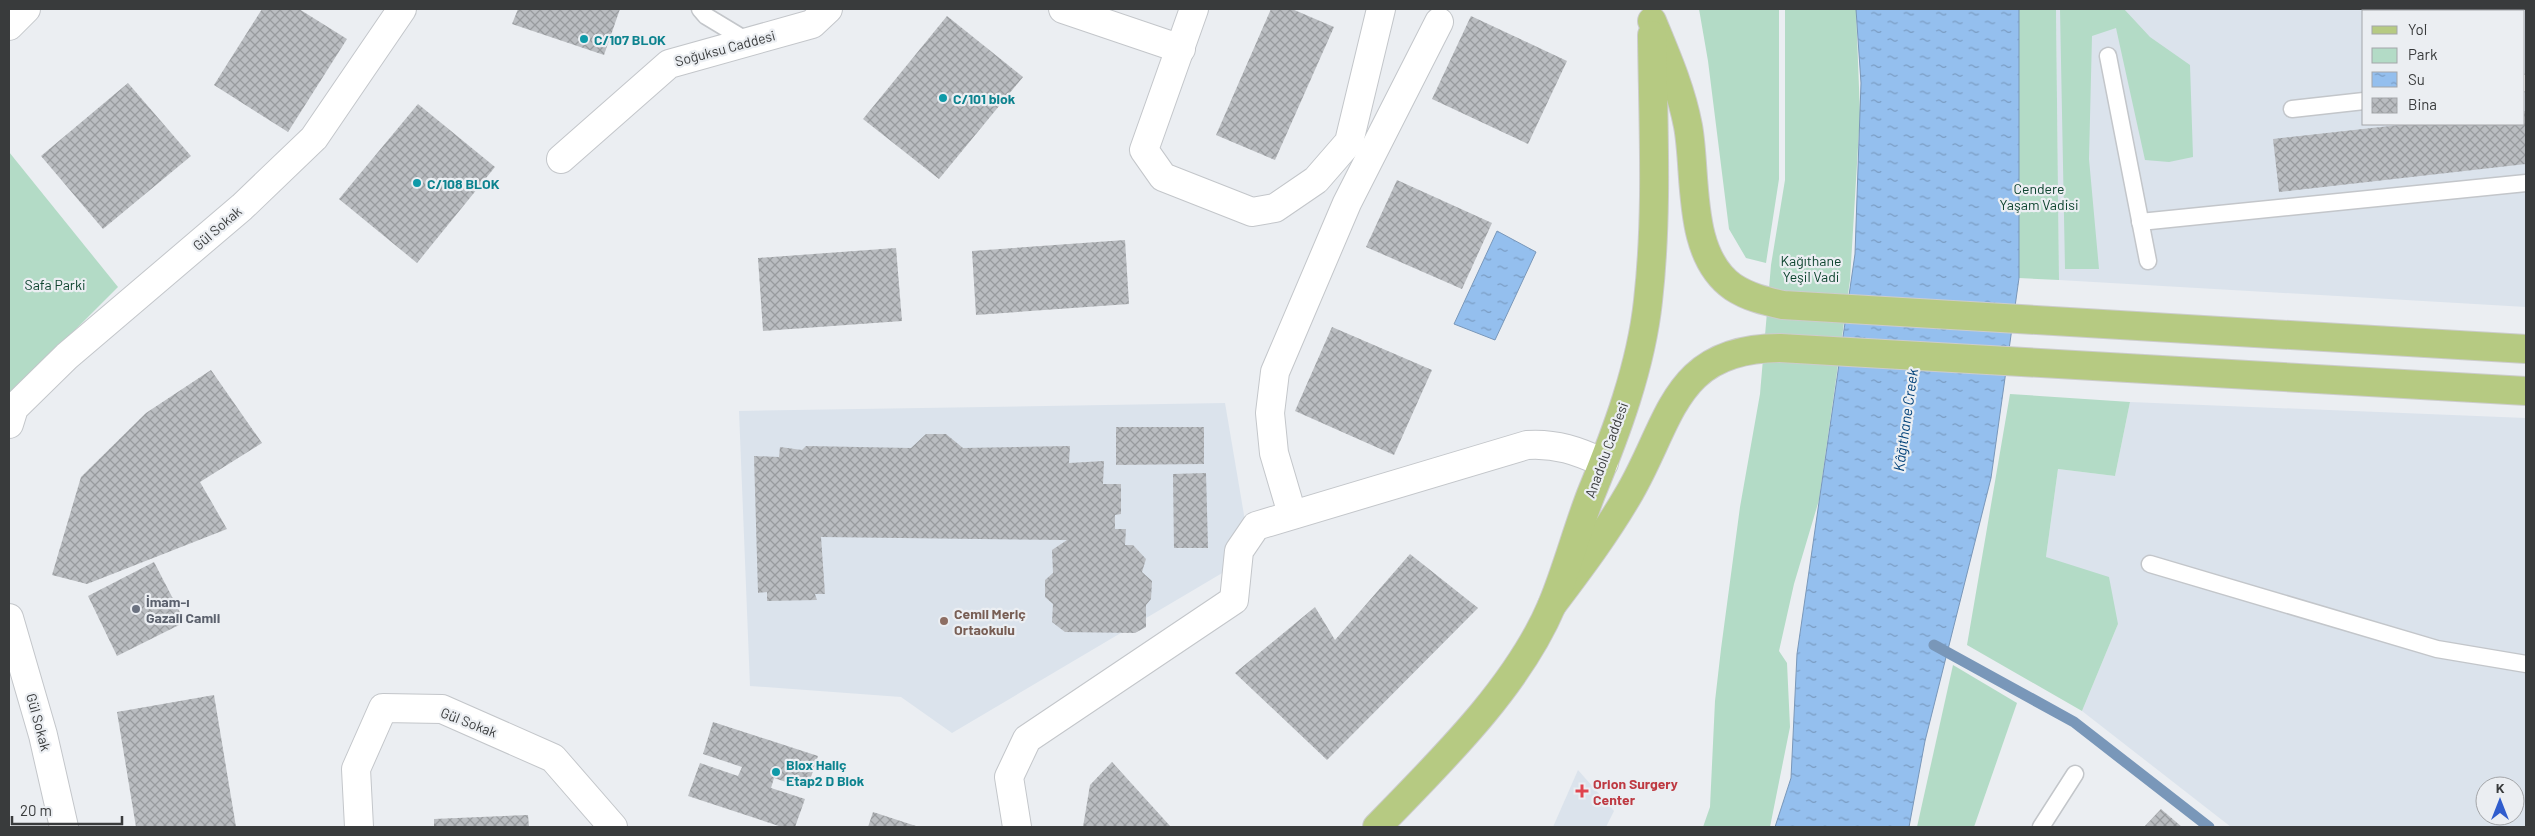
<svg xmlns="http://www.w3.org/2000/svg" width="2535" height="836" viewBox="0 0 2535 836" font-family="Barlow,sans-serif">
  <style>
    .built { fill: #dbe3ec; fill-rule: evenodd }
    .green { fill: #b3dbc6 }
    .water { fill: url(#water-ripples); stroke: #7997b9 }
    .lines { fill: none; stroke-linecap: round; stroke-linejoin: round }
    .stream { stroke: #7997b9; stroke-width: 11 }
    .building { fill: url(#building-cross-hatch) }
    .lane-casing { stroke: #c3c6ca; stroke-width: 19 }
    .street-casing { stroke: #c3c6ca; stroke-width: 30 }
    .secondary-casing { stroke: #c3c6ca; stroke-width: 30 }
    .primary-casing { stroke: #ccc; stroke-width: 30 }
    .lane { stroke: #fff; stroke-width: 16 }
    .street { stroke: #fff; stroke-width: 28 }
    .secondary { stroke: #fff; stroke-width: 28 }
    .primary { stroke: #b6ca82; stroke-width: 28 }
    .culture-dot { fill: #0f9aa8; stroke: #ebeef2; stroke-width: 2 }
    .worship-dot { fill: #6b7280; stroke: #ebeef2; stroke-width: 2 }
    .education-dot { fill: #8d6e63; stroke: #ebeef2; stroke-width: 2 }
    .health-dot { fill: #e0444e; stroke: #ebeef2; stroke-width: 2 }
    .labels { text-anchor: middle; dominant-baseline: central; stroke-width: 4.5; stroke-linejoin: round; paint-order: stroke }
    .culture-label { font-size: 14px; font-weight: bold; fill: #0d838f; stroke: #ebeef2; text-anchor: start }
    .street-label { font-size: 14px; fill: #393b3c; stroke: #ebeef2 }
    .park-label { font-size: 14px; fill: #0e442f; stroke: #ebeef2 }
    .worship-label { font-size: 14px; font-weight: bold; fill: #5b616d; stroke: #ebeef2; text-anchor: start }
    .education-label { font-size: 14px; font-weight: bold; fill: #785e54; stroke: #ebeef2; text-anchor: start }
    .health-label { font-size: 14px; font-weight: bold; fill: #be3a42; stroke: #ebeef2; text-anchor: start }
    .water-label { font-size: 15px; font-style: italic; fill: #004179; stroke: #ebeef2 }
  </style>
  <defs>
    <pattern id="water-ripples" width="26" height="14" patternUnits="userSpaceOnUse" patternTransform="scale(1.25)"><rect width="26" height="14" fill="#94bfee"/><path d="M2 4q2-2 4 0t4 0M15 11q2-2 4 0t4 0" fill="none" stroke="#7a9cc2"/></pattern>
    <pattern id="building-cross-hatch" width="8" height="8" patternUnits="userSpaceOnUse" patternTransform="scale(1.25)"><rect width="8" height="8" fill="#babdc1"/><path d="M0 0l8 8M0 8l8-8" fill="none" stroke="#989b9e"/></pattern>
  </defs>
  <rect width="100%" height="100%" fill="#ebeef2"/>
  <g class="built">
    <path d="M2056 9H2526V307L2059 280ZM2364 11H2524V124H2364Z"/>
    <path d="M2130 402 2526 418V827H2231L2082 711 2118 624 2046 557 2058 469 2115 476ZM2485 786H2515V816H2485Z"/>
    <polygon points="1225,403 1251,556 952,733 901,697 750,686 739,411"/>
    <polygon points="1578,770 1614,811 1606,827 1553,827"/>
  </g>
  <g class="green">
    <polygon points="1699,9 1779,9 1779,179 1766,263 1746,258 1729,229 1708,61"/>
    <polygon points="1785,9 1856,9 1860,114 1850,280 1819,500 1794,584 1779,651 1787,663 1790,727 1770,827 1703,827 1710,807 1715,701 1721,649 1740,507 1760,394 1771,265 1785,180"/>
    <polygon points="2019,9 2056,9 2059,280 2019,278"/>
    <polygon points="2060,9 2124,9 2150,37 2190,65 2193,157 2169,162 2145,160 2116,28 2092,36 2089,159 2099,269 2065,269"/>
    <polygon points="9,152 118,287 9,396"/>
    <polygon points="2010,394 2130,402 2115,476 2058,469 2046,557 2109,577 2118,624 2082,711 1967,645"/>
    <polygon points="1953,665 2017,703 1974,827 1917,827"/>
  </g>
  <g class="water">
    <polygon points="1856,9 2019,9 2019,278 1991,478 1925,741 1909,827 1775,827 1791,778 1797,654 1855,254 1861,83"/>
    <polygon points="1497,231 1536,252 1495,340 1454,324"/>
  </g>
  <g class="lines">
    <polyline class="stream" points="1934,645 2074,722 2209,827"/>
  </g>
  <g class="building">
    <polygon points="262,9 299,9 347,39 288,132 214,85"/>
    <polygon points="518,9 620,9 604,55 512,24"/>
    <polygon points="1271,9 1292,9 1334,27 1275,160 1216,135"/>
    <polygon points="947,16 1023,77 939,179 863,119"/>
    <polygon points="1471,16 1567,61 1528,144 1432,99"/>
    <polygon points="128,83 191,156 103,229 41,156"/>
    <polygon points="418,104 495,167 417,263 339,199"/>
    <polygon points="2524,111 2526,111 2526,164 2279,192 2273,139 2408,124 2524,124"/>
    <polygon points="1397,180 1492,223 1462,289 1366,247"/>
    <polygon points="1125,240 1129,304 976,315 972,251"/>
    <polygon points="896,248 902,321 763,331 758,258"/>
    <polygon points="1332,327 1432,370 1394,455 1295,411"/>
    <polygon points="211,370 262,443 200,482 227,529 87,584 52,575 81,477 146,413"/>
    <polygon points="1116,427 1204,427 1204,464 1116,465"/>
    <polygon points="926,434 946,434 963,448 1070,446 1069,463 1104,461 1103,484 1121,484 1121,514 1115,515 1115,529 1126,529 1125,545 1133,545 1146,559 1142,572 1152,581 1151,599 1146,605 1146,627 1135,633 1065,632 1052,622 1053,604 1045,597 1045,580 1053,573 1052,550 1067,540 821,537 825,594 815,594 817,600 767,601 767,592 758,593 754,456 779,457 780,447 802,450 806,446 911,448"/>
    <polygon points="1206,473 1208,548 1174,548 1173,474"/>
    <polygon points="1410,554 1478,608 1327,760 1235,673 1315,607 1335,640"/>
    <polygon points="154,562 185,622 117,656 88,596"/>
    <polygon points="214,695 236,827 136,827 117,712"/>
    <polygon points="713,722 818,756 807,789 774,778 771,788 805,799 795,827 782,827 688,796 700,763 738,776 742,767 703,754"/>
    <polygon points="1112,762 1171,827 1083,827 1090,785"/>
    <polygon points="2161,809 2182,827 2144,827"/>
    <polygon points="873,812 919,827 868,827"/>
    <polygon points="528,815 529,827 434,827 434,819"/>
  </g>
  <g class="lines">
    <g class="lane-casing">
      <g id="lane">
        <polyline points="700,9 706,16 749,42"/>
        <polyline points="2108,56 2148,261"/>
        <polyline points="2524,83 2526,83"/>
        <polyline points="2292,109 2364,101"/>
        <polyline points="2140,222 2526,183"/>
        <polyline points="2150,564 2437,649 2526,664"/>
        <polyline points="2041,827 2075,774"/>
      </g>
    </g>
    <g class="street-casing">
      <g id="street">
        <polyline points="1063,9 1181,49"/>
        <polyline points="1194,9 1144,150 1163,177 1252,212 1275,208 1316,180 1349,142 1381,9"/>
        <polyline points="9,26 26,9"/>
        <polyline points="9,424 14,408 67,356 242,207 314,138 402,9"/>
        <polyline points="1292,514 1274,453 1270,413 1275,372 1347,203 1439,22"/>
        <polyline points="9,618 43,735 64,827"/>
        <polyline points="359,827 356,769 383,708 442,709 553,758 613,827"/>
        <path d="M1017 827 1009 777 1027 739 1234 600 1239 551 1256 526 1527 445C1556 443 1578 451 1604 463"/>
      </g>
    </g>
    <g class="secondary-casing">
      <polyline id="secondary" points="561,159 669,64 812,24 828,9"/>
    </g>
    <g class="primary-casing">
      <g id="primary">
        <path d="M1652 21C1666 55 1681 89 1688 126 1697 174 1686 254 1733 287 1748 297 1765 301 1783 305L2526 349"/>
        <path d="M1552 605C1580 568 1607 532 1630 492 1672 419 1674 348 1780 348L2526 391"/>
        <path d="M1377 827C1439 763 1517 688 1552 605 1567 569 1577 530 1591 494 1616 433 1641 367 1648 301 1658 213 1653 123 1652 35"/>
      </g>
    </g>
    <use href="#lane" class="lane"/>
    <use href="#street" class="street"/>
    <use href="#secondary" class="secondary"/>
    <use href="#primary" class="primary"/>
  </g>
  <g class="culture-dot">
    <circle cx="584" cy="39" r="5"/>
    <circle cx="943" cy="98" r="5"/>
    <circle cx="417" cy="183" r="5"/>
    <circle cx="776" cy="772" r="5"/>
  </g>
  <circle class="worship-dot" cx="136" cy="609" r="5"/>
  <circle class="education-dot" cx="944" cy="621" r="5"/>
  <path class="health-dot" d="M1579.5 783.5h5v5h5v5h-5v5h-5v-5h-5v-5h5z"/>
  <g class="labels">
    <g class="culture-label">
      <text x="594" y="39">C/107 BLOK</text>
      <text x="953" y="98">C/101 blok</text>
      <text x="427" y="183">C/108 BLOK</text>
      <text x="786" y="764">Blox Haliç<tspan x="786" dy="16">Etap2 D Blok</tspan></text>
    </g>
    <g class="street-label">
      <text transform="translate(725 48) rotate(-15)">Soğuksu Caddesi</text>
      <text transform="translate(217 228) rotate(-41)">Gül Sokak</text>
      <text transform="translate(1606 450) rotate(-70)">Anadolu Caddesi</text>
      <text transform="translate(39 722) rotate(75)">Gül Sokak</text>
      <text transform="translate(469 722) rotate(21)">Gül Sokak</text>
    </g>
    <g class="park-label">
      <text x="2039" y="188">Cendere<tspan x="2039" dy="16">Yaşam Vadisi</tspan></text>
      <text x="1811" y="260">Kağıthane<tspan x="1811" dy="16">Yeşil Vadi</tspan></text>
      <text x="55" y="284">Safa Parki</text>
    </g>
    <g class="worship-label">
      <text x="146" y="601">İmam-ı<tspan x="146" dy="16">Gazali Camii</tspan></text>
    </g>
    <g class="education-label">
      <text x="954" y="613">Cemil Meriç<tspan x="954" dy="16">Ortaokulu</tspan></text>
    </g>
    <g class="health-label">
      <text x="1593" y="783">Orion Surgery<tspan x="1593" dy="16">Center</tspan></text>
    </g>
    <g class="water-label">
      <text transform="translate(1905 420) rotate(-82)">Kâğıthane Creek</text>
    </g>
  </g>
  <rect width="2535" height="836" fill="none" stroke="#393b3c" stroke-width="20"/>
  <rect x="2362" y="10" width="162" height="115" fill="#ebeef2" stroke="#a4a6a9"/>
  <rect x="2372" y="26" width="25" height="8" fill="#b6ca82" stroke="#a4a6a9"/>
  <text x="2408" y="35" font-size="15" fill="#393b3c">Yol</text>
  <rect x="2372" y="48" width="25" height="15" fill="#b3dbc6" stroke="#a4a6a9"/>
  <text x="2408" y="60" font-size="15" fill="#393b3c">Park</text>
  <rect x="2372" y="72" width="25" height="15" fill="url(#water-ripples)" stroke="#a4a6a9"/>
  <text x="2408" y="85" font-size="15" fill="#393b3c">Su</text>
  <rect x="2372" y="98" width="25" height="15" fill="url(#building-cross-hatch)" stroke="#a4a6a9"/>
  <text x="2408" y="110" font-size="15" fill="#393b3c">Bina</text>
  <g transform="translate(2500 801)"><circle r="24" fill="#ebeef2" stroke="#a4a6a9"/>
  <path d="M0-4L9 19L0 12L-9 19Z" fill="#305dcd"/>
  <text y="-8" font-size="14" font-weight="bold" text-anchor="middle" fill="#393b3c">K</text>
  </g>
  <path d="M12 816v8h110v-8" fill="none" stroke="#393b3c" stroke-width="2.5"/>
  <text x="20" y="816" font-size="15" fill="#393b3c" stroke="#ebeef2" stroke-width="4" paint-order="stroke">20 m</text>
</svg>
